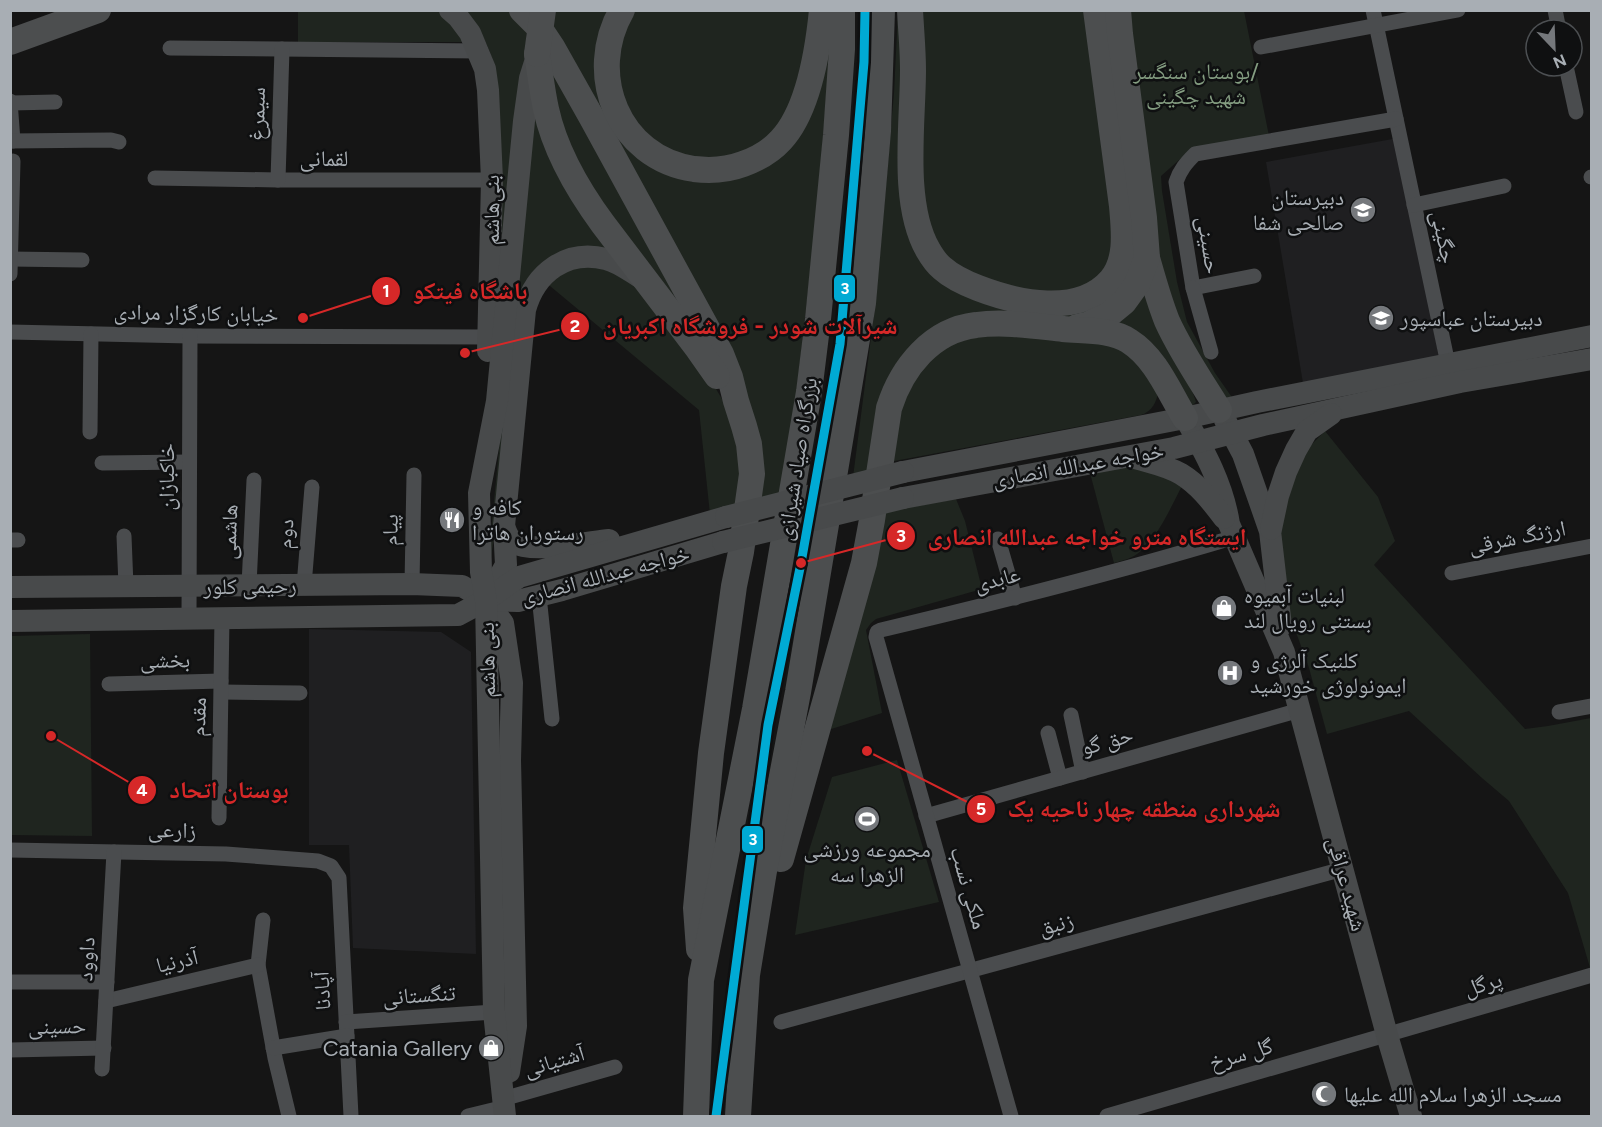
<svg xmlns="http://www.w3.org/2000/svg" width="1602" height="1127" viewBox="0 0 1602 1127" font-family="Figtree,'Noto Naskh Arabic',sans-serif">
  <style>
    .built { fill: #1f1f21 }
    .green { fill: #1f251f }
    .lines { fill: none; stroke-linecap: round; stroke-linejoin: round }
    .minor { stroke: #4a4c4e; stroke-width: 15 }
    .secondary { stroke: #484a4b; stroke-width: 22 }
    .trunk { stroke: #4c4e4f; stroke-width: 26 }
    .secondary-bridge { stroke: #484a4b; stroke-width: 22 }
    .trunk-bridge { stroke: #4c4e4f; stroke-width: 26 }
    .metro-1-casing { stroke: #0f1011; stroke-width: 14 }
    .metro-1 { stroke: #00aad4; stroke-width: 9 }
    .labels { text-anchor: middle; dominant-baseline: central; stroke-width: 5; stroke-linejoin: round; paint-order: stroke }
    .park-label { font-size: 22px; fill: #849d81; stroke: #0f1011 }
    .street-label { font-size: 22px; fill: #a8aeb4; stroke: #0f1011 }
    .poi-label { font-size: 22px; fill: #a8aeb4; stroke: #0f1011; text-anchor: start }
    .leader { fill: none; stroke: #d62828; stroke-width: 2 }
    .callout-dot { fill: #d62828; stroke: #0f1011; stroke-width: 2 }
    .mark-label { font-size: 18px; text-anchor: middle; font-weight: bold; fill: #fff }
    .callout-label { font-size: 24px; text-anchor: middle; font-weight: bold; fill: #d62828; stroke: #0f1011; stroke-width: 5; stroke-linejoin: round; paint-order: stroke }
    .line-badge { stroke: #0f1011; stroke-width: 2 }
    .badge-label { font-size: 16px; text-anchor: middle; font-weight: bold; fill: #fff }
  </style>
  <rect width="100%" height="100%" fill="#151515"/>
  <g class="built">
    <polygon points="1398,138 1440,363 1304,389 1266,162"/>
    <polygon points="309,629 441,632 471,652 476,954 353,948 349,845 309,845"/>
  </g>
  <g class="green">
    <polygon points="439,10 449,17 468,42 298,42 298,11"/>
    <path d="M461 11H516L528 20 502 306 494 64C485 37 481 31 461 11Z"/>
    <path d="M553 11H613L599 66 661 166 779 150 832 11C823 172 804 333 784 494L759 500 761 471 550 30Z"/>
    <polygon points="628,11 813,11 792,110 762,147 705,163 654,147 615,89 620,26"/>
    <polygon points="898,11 920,245 1040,311 1138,258 1093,315 922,342 873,474 853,477 876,299 894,93"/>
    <polygon points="918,11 1087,11 1114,214 1112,264 1086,290 1043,297 950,266 924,218"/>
    <polygon points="1126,11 1244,11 1269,136 1198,147 1179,160 1161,176 1162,191 1177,282 1187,322 1215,373 1238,406 1234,409 1195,353 1163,288"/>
    <polygon points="548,68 583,110 713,345 628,245 569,151"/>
    <polygon points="536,72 610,246 536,274 491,557 488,562"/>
    <polygon points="574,262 626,274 704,369 725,404 736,428 745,504 710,514 699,410 544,281"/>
    <polygon points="1146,284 1194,396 1196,402 1191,407 1107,324"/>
    <path d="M1022 332 1127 347 1159 390C1156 402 1153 411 1141 415L889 462 898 406 925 359 965 336Z"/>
    <polygon points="1325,431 1378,497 1395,541 1374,565 1525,729 1548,726 1591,718 1591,971 1568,893 1509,801 1482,778 1409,711 1327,734 1309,668 1285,602 1276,529 1302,454"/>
    <path d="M1137 464 1183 484C1171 506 1155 546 1132 557 1126 560 1120 561 1114 563L1090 473Z"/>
    <polygon points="956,499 965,521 982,589 876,619 871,623 866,630 882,713 825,731 883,512"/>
    <polygon points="90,634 92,836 11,835 11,636"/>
    <polygon points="897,760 939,902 795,935 806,860 832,777"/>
  </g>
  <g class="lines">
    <g class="minor">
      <polyline points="1373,10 1448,364"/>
      <polyline points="1555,10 1559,30"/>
      <polyline points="1261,47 1458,10"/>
      <polyline points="170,48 479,51"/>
      <polyline points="1566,66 1576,112"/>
      <polyline points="10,101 13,141"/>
      <polyline points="11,103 55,102"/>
      <polyline points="10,141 111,140 119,142"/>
      <polyline points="1591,177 1592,177"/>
      <polyline points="155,178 278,180 492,180"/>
      <polyline points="278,180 282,49"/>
      <polyline points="1414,205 1504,186"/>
      <polyline points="10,259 82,260"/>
      <polyline points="10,274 13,161"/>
      <path d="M1254 276 1193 288 1176 182C1180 170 1186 163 1195 154L1396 119"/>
      <polyline points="1193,288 1211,352"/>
      <polyline points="10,332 190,336 489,337"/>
      <polyline points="90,432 91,334"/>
      <polyline points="102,463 188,462"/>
      <polyline points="124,536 126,586"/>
      <polyline points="998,539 1015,598"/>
      <polyline points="10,540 18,540"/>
      <polyline points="1452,573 1592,546"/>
      <polyline points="412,584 414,475"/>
      <polyline points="249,585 254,480"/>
      <polyline points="304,586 312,487"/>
      <polyline points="539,596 552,719"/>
      <polyline points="189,617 190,336"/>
      <polyline points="109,684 221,681"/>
      <polyline points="222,692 300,693"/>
      <polyline points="1559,712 1592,706"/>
      <polyline points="1071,715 1083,772"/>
      <polyline points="1048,733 1060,778"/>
      <polyline points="926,816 1300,710"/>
      <polyline points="219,818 222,617"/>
      <polyline points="10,850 226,854 318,861 331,866 339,878 351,1116"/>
      <polyline points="263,920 258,965 275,1058 289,1116"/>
      <polyline points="10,982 107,982"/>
      <polyline points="106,1001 258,965"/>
      <polyline points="346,1022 494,1012"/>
      <polyline points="781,1022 1343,869"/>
      <polyline points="273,1048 347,1036"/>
      <polyline points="10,1050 104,1048"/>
      <polyline points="102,1069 114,852"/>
      <polyline points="506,1098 615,1067"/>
      <polyline points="468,1116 505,1107"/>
      <path d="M1011 1116 876 637 877 632 881 630C1000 602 1118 572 1235 537"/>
      <polyline points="1107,1116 1592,975"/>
    </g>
    <g class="secondary">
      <polyline points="450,10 458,17 470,33 485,69 488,90 492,180 488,351"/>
      <path d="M1185 418C1205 452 1223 485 1229 524L1284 652 1387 1035 1411 1116"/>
      <polyline points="1225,420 1243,454 1270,531 1281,626"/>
      <path d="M1132 457C1148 462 1166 465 1181 474 1199 485 1211 501 1224 518"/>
      <polyline points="903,472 1185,418 1257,402 1592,336"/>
      <polyline points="903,498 1174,448 1263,425 1460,382 1592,359"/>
      <path d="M504 526C506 532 508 538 513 542 529 554 588 542 609 540"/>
      <polyline points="1271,529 1278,496 1286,472 1296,450 1307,431 1331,414"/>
      <polyline points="10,587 412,584 462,586 486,600 503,623 512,683 510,760 516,1026 509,1072"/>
      <path d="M490 593 506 565 504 526 525 310C535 273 566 249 606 259 619 262 631 272 643 279"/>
      <polyline points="486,600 518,601 562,590 723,542"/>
      <polyline points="10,621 458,615 486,600 519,577 726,517"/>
      <polyline points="505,1116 494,1012 486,600 481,572 479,493 497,401 524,121 530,78 537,56"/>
    </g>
    <g class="trunk">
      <polyline points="522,10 538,26 552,47 592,118 721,354 730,377 736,401 744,426 749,444 752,474 741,552 734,586 711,753 696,908 699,949"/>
      <path d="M622 10C585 74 618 158 694 169 711 171 727 170 743 164 757 159 771 151 781 140 809 110 818 50 822 10"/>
      <path d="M910 10C911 30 913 50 913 70 913 123 901 203 928 250 932 257 936 263 942 268 952 277 965 283 978 288 1017 303 1079 317 1111 280 1128 260 1124 230 1122 206L1096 10"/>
      <polyline points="10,42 98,10"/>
      <path d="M537 54C540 72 542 91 546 109 555 151 578 190 603 224L698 349 717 376"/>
      <path d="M1147 258C1153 279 1159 301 1167 321 1181 352 1201 381 1219 410"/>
      <polyline points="1077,327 1089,324 1107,316 1124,302 1137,284 1147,258 1144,218 1120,34 1118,10"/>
      <path d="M781 859 864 563 872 520 889 408C902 367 932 330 976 325 1004 321 1035 326 1063 329 1084 331 1111 329 1129 341 1156 358 1169 392 1185 418"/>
      <polyline points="696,1116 701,980 755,709 809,392 818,319 836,135 842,49 842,10"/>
      <polyline points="738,1116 747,975 764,871 798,692 863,303 878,131 882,10"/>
    </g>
    <g class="secondary-bridge">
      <polyline points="726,517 903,472"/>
      <polyline points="723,542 903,498"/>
    </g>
    <polyline class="trunk-bridge" points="537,54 543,10"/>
    <g class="metro-1-casing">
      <polyline id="metro-1" points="716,1116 768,725 801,563 840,344 864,62 865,10"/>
    </g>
    <use href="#metro-1" class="metro-1"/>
  </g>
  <defs>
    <g id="school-disc" transform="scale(1.35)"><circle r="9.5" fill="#75787c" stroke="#0f1011"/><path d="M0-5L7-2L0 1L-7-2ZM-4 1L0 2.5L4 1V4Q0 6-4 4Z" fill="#fff"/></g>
    <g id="restaurant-disc" transform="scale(1.35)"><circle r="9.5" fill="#75787c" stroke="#0f1011"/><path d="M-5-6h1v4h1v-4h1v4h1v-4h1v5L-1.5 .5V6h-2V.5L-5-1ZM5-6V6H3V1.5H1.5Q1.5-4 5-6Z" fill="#fff"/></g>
    <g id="shop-disc" transform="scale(1.35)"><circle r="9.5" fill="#75787c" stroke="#0f1011"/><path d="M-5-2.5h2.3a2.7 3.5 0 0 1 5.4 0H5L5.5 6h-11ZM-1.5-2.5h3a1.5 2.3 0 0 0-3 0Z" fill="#fff"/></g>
    <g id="hospital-disc" transform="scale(1.35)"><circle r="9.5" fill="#75787c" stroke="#0f1011"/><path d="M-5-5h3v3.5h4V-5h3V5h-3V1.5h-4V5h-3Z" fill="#fff"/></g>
    <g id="stadium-disc" transform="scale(1.35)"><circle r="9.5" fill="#75787c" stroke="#0f1011"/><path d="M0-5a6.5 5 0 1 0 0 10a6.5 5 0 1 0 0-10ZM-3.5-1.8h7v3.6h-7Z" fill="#fff"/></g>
    <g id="mosque-disc" transform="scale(1.35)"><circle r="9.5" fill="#75787c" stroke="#0f1011"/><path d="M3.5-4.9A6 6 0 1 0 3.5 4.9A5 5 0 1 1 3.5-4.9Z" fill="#fff"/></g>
  </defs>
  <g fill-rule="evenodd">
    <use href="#school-disc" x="1363" y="210"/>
    <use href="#school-disc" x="1381" y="318"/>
    <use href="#restaurant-disc" x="452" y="520"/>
    <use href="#shop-disc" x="1224" y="608"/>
    <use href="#hospital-disc" x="1230" y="673"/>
    <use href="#stadium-disc" x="867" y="819"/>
    <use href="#shop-disc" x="491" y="1048"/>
    <use href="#mosque-disc" x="1324" y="1094"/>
  </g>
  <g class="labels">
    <g class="park-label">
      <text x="1196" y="71">بوستان سنگسر/<tspan x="1196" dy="25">شهید چگینی</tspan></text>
    </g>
    <g class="street-label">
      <text transform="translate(257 114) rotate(-89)">سیمرغ</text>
      <text x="324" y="158">لقمانی</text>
      <text transform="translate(491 210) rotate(-90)">بنی‌هاشم</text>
      <text transform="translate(1444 237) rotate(78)">چگینی</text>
      <text transform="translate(1209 245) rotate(81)">حسینی</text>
      <text transform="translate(196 313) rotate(1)">خیابان کارگزار مرادی</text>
      <text transform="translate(797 459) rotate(-81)">بزرگراه صیاد شیرازی</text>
      <text transform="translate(1078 465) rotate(-10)">خواجه عبدالله انصاری</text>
      <text transform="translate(166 477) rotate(-90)">خاکبازان</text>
      <text transform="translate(390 530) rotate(-89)">پیام</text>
      <text transform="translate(229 532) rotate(-88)">هاشمی</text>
      <text transform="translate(285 534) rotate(-86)">دوم</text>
      <text transform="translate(1517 537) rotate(-11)">ارژنگ شرقی</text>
      <text transform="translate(605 575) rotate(-15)">خواجه عبدالله انصاری</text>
      <text transform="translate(997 579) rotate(-14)">عابدی</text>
      <text transform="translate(250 586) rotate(-1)">رحیمی کلور</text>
      <text transform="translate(165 660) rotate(-1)">بخشی</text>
      <text transform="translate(487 660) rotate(-91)">بنی هاشم</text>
      <text transform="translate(198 717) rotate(-88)">مقدم</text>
      <text transform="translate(1107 741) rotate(-16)">حق گو</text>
      <text transform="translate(172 830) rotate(1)">زارعی</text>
      <text transform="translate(1347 884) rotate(75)">شهید عراقی</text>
      <text transform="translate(969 888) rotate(74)">ملکی نسب</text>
      <text transform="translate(1056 924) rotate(-15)">زنبق</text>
      <text transform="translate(86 959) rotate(-87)">داوود</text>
      <text transform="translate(177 961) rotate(-13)">آذرنیا</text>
      <text transform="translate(1483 984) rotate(-16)">پرگل</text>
      <text transform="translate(322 991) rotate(-93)">آپادنا</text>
      <text transform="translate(419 995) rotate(-4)">تنگستانی</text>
      <text transform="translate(57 1026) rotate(-1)">حسینی</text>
      <text transform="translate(1241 1054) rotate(-16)">گل سرخ</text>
      <text transform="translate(554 1061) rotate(-16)">آشتیانی</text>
    </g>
    <g class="poi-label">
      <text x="1344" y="197" text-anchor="end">دبیرستان<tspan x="1344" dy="25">صالحی شفا</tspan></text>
      <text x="1400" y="318">دبیرستان عباسپور</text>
      <text x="472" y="507">کافه و<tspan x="472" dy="25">رستوران هاترا</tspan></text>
      <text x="1244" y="595">لبنیات آبمیوه<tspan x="1244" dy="25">بستنی رویال لند</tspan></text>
      <text x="1250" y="660">کلنیک آلرژی و<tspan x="1250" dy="25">ایمونولوژی خورشید</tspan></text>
      <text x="867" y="849" text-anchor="middle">مجموعه ورزشی<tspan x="867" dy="25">الزهرا سه</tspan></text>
      <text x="472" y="1048" text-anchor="end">Catania Gallery</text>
      <text x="1344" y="1094">مسجد الزهرا سلام الله علیها</text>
    </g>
  </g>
  <path class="leader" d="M303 318L386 291M465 353L575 326M801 563L901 536M51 736L142 790M867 751L981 809"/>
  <g class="callout-dot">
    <circle cx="303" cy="318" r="6"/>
    <circle cx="465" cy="353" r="6"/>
    <circle cx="801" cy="563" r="6"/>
    <circle cx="51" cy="736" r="6"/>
    <circle cx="867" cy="751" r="6"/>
    <circle cx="386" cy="291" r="15"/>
    <circle cx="575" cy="326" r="15"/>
    <circle cx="901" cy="536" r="15"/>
    <circle cx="142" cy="790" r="15"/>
    <circle cx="981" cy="809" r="15"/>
  </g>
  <g class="mark-label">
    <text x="386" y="297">1</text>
    <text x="575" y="332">2</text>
    <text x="901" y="542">3</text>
    <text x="142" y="796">4</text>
    <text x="981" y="815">5</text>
  </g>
  <g class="callout-label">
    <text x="470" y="299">باشگاه فیتکو</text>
    <text x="750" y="334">شیرآلات شودر - فروشگاه اکبریان</text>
    <text x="1087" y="545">ایستگاه مترو خواجه عبدالله انصاری</text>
    <text x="229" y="798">بوستان اتحاد</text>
    <text x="1144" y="817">شهرداری منطقه چهار ناحیه یک</text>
  </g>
  <g class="line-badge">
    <rect x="833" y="274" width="23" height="29" rx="6" fill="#00aad4"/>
    <rect x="741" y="825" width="23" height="29" rx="6" fill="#00aad4"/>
  </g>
  <g class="badge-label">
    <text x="845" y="294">3</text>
    <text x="753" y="845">3</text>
  </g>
  <rect width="1602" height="1127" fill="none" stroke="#a8aeb4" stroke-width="24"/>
  <g transform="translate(1554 48) rotate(157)"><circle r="28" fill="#0f1011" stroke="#4c4f52" stroke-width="1.5"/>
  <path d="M0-4.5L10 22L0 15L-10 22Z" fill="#75787c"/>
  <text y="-9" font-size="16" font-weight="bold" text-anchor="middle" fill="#a8aeb4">N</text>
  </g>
</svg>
